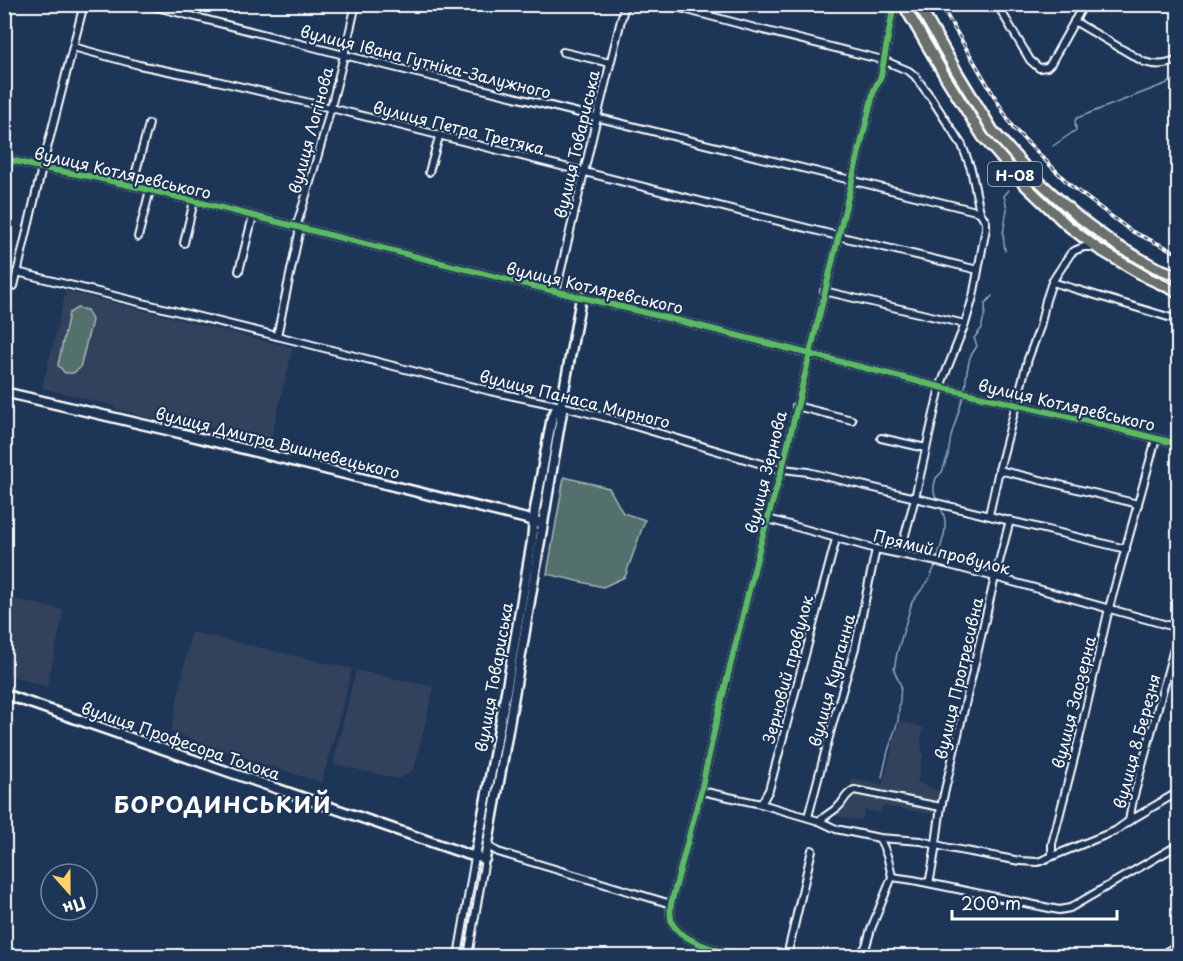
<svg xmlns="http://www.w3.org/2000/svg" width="1183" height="961" viewBox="0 0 1183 961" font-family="'Playpen Sans',sans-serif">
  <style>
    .built { fill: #30425c }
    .green { fill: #526f6d; stroke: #a8b7b6; stroke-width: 1.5 }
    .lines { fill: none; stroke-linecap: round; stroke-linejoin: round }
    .stream { stroke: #8fa8b9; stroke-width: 1.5 }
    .street-casing { stroke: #fff; stroke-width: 10 }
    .secondary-casing { stroke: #fff; stroke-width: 13 }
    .primary-casing { stroke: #fff; stroke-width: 14 }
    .street { stroke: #1d3557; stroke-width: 6 }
    .secondary { stroke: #1d3557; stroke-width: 8 }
    .primary { stroke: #6a706d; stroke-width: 9 }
    .rail-casing { stroke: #fff; stroke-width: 4 }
    .rail { stroke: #1d3557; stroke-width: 1.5; stroke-dasharray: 4.5; stroke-linecap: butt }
    .cycleway-casing { stroke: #1d3557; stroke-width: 10 }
    .cycleway { stroke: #5cba63; stroke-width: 6 }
    .labels { text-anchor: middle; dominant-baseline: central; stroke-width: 4.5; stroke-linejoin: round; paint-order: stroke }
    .shield { fill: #1d3557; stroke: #bbc2cd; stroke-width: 1.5 }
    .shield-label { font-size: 15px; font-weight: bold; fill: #fff }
    .street-label { font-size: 16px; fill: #fff; stroke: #1d3557 }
    .district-label { font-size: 22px; font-weight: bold; letter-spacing: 1.5px; fill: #fff; stroke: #1d3557 }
  </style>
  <rect width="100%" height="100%" fill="#1d3557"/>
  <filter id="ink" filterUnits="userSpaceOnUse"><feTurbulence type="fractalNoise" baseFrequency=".0167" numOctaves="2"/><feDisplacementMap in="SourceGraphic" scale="12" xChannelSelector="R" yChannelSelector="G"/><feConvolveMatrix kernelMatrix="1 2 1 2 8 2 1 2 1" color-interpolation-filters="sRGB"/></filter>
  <g filter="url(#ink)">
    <g class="built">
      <polygon points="66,291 293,348 270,442 174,418 172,423 115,409 115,406 42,388"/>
      <polygon points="5,597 64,610 47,687 5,674"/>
      <polygon points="191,632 352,669 322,783 209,746 171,731"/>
      <polygon points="356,670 434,687 414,769 398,779 333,764"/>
      <polygon points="900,721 923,727 921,741 923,756 917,782 949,796 944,816 883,806 881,813 865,810 862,821 835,816 838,809 849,796 852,778 882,785"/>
    </g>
    <g class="green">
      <polygon points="77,308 87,310 92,320 80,368 73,373 65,373 58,365 69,313"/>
      <polygon points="564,477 609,488 623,513 645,520 625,577 603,587 547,574"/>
    </g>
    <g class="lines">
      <g class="stream">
        <polyline points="1053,146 1076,130 1075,121 1077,118 1178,79"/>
        <polyline points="1005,251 1003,234 1007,209 1004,196 1009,190"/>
        <path d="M965 389 967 371 970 357 977 346 974 338 982 328C981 319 987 316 985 304L992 296"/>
        <polyline points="936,499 934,492 934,486 936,478 942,472 948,455 951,436 964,394"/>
        <path d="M937 559C942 540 951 526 940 506"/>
        <polyline points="882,777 888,751 898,721 901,686 894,670 897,653 912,602 929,580 936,564"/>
      </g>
      <g class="street-casing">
        <g id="street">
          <polyline points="145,4 344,55 980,212"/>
          <polyline points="665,4 755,28 883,60 909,71 915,76 932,99 948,124 962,145 971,169 980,212 986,222 986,228 973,297 965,324 940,387 915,498 900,554"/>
          <polyline points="997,4 1030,60 1039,68 1047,67 1051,63 1084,4"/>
          <path d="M1074 21 1144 62C1157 66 1166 65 1178 60"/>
          <polyline points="73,47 139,65 217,81 331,108 838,236 978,270"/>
          <polyline points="563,52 610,63"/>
          <polyline points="4,158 42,168 94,177 150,190 521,283 676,320 940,387 1087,421 1178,444"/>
          <polyline points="429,172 439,137"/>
          <polyline points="132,186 149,124"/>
          <path d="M296 227C320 154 339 79 356 4"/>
          <polyline points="138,237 150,190"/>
          <polyline points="184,243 194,201"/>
          <polyline points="239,271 253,216"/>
          <polyline points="17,272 297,341 490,391 561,406 608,418 775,468 808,472 1126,549"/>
          <polyline points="1052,282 1178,320"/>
          <polyline points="14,286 42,168 84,4"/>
          <polyline points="556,291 597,117 625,4"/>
          <polyline points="824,291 965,324"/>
          <polyline points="277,336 300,228"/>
          <polyline points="796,406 852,420"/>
          <polyline points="881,438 926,448"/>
          <polyline points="999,470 1028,359 1040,327 1046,300 1052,282 1071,253 1076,250 1084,247 1096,247"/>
          <polyline points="989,515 999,470 1138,504"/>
          <polyline points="768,519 876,549 938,562 995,577 1178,628"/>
          <path d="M701 791 761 804 819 821C826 815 834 811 840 805 845 799 846 794 854 790L941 807"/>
          <polyline points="761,804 769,790 836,539"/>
          <polyline points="808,817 833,722 855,648 876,549"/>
          <polyline points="819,821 836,829 879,838 921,841 949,848 1020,861 1038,862 1115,831 1129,821 1178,792"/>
          <polyline points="1129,821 1133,799 1178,634"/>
          <path d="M879 838C887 851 889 863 892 877"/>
          <polyline points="488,846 498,852 671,904"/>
          <polyline points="1052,856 1052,844 1080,735 1109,608 1156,439"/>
          <polyline points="892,877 913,880 1059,910 1070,908 1178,845"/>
          <path d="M929 883C935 858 937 833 941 807L995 577 1010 520"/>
          <polyline points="458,956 475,857"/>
          <polyline points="468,956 485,859"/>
          <path d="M735 956C717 950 681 941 672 923 670 917 670 911 671 904L701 791 716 723 761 542 782 469 874 90 881 76 894 4"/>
          <polyline points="787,956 812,850"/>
          <polyline points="859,956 866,946 871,929 892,877"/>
          <polyline points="1159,956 1178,945"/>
        </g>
      </g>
      <g class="secondary-casing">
        <g id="secondary">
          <polyline points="4,392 167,430 543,523"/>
          <path d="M4 694 466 854 485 859C513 710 536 561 562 412L561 406 581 298"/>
          <polyline points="475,857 508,681 532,541 535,509 552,417 556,410 561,406"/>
        </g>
      </g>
      <g class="primary-casing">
        <g id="primary">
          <polyline points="903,4 946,78 983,137 1024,184 1067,225 1097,248 1148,278 1178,292"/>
          <polyline points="918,4 957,72 993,131 1033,176 1077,216 1116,245 1155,267 1178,276"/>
        </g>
      </g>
      <use href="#street" class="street"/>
      <use href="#secondary" class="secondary"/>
      <use href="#primary" class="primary"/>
      <g class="rail-casing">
        <polyline id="rail" points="940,4 1013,128 1071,186 1131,231 1178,253"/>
      </g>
      <use href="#rail" class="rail"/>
      <g class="cycleway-casing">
        <g id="cycleway">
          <polyline points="4,158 42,168 94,177 150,190 521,283 676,320 940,387 1087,421 1178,444"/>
          <path d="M735 956C717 950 681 941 672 923 670 917 670 911 671 904L701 791 716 723 761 542 782 469 874 90 881 76 894 4"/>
        </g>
      </g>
      <use href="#cycleway" class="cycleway"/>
    </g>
  </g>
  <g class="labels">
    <rect class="shield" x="988" y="162" width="54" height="24" rx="4.5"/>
    <g class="shield-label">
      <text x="1015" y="174">Н-08</text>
    </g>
    <g class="street-label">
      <text transform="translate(426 61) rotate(14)">вулиця Івана Гутніка-Залужного</text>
      <text transform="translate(459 127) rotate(14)">вулиця Петра Третяка</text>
      <text transform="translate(310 130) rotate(-75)">вулиця Логінова</text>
      <text transform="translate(576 144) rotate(-77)">вулиця Товариська</text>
      <text transform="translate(123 172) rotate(13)">вулиця Котляревського</text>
      <text transform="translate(595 287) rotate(13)">вулиця Котляревського</text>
      <text transform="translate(575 398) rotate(14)">вулиця Панаса Мирного</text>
      <text transform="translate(1067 404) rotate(13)">вулиця Котляревського</text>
      <text transform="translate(278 442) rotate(14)">вулиця Дмитра Вишневецького</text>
      <text transform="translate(765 472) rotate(-76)">вулиця Зернова</text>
      <text transform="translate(942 551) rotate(14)">Прямий провулок</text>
      <text transform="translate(787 669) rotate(-75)">Зерновий провулок</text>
      <text transform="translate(493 677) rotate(-80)">вулиця Товариська</text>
      <text transform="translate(958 678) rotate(-77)">вулиця Прогресивна</text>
      <text transform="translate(831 680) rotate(-75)">вулиця Курганна</text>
      <text transform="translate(1073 702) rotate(-76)">вулиця Заозерна</text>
      <text transform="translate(181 740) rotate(19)">вулиця Професора Толока</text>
      <text transform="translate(1136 741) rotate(-75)">вулиця 8 Березня</text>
    </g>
    <g class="district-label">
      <text x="223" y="803">БОРОДИНСЬКИЙ</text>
    </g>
  </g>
  <rect width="1183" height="961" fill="none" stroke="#1d3557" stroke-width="24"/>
  <rect x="12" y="12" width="1159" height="937" fill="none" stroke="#fff" stroke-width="2" filter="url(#ink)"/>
  <g transform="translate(69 892) rotate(159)"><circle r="28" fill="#1d3557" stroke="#77869a" stroke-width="1.5"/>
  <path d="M0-4.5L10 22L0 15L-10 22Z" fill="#ffd166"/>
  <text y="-9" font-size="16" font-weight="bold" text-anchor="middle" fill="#ffffff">Пн</text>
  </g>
  <path d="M952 910v9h165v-9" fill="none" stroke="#ffffff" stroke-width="3"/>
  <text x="961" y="910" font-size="18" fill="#ffffff" stroke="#1d3557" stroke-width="4.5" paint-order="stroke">200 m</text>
</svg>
